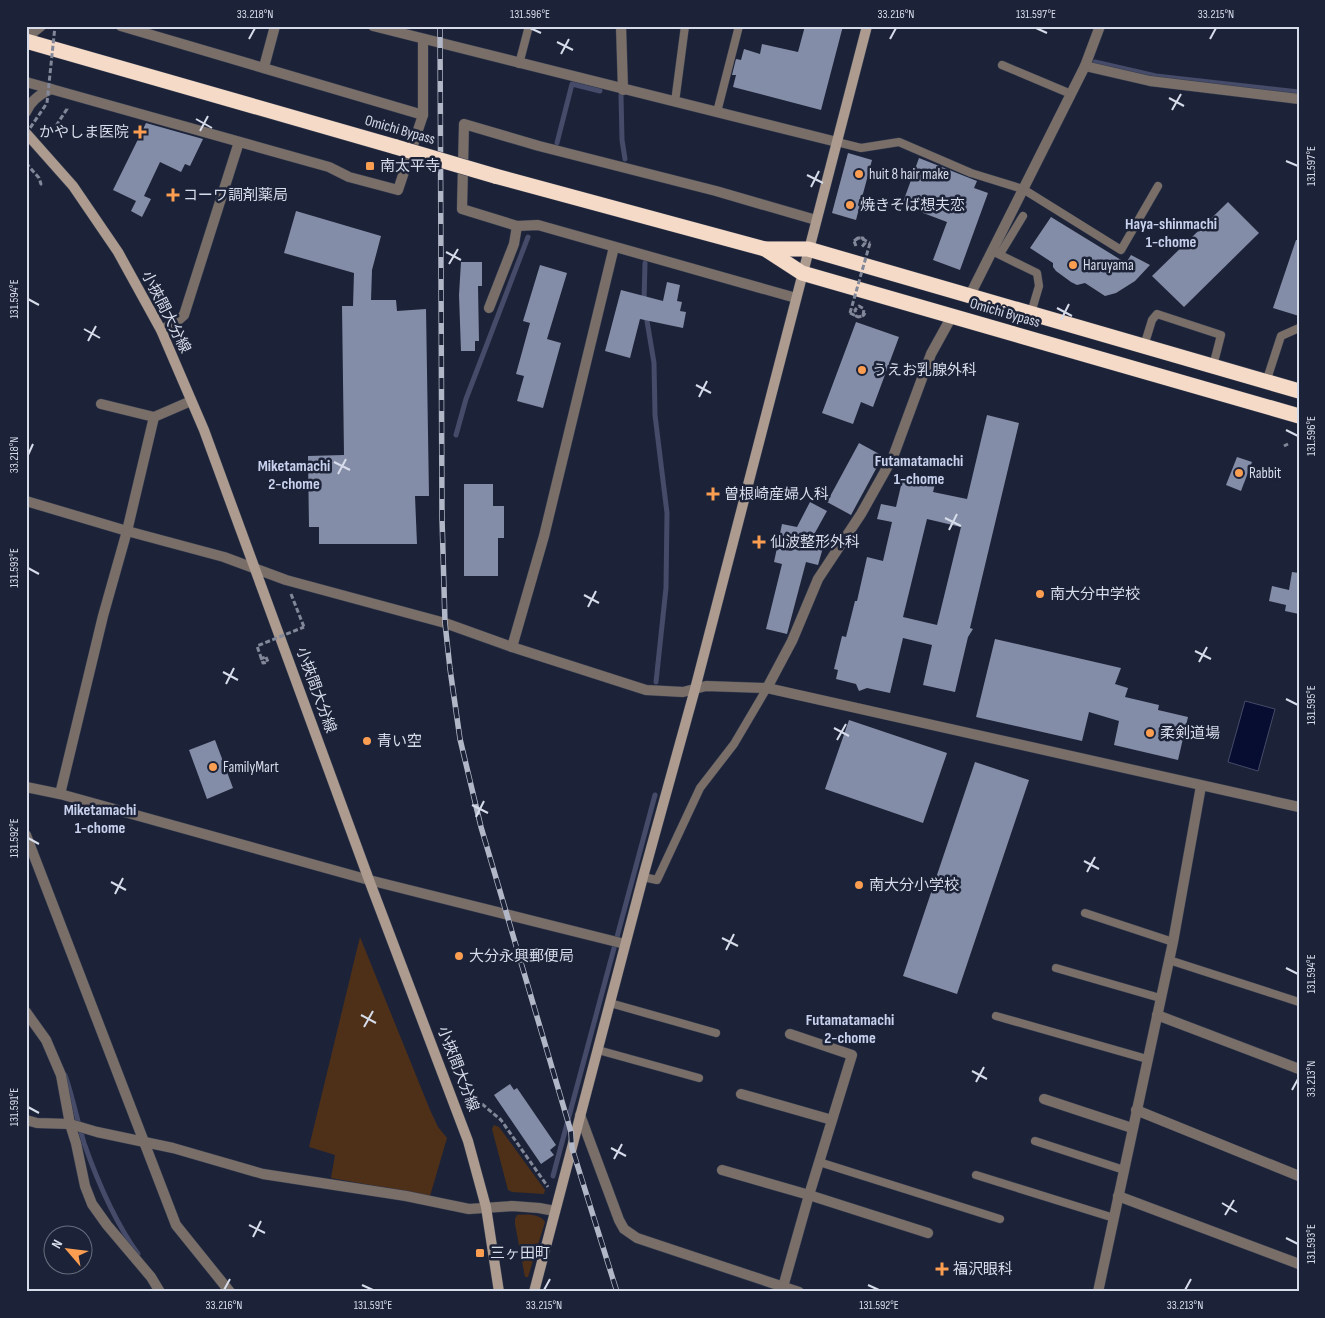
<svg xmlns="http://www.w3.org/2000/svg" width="1325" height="1318" viewBox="0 0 1325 1318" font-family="'Sofia Sans Condensed','Noto Sans JP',sans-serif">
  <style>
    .green { fill: #4e3019 }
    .water { fill: #060d31; stroke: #454b68 }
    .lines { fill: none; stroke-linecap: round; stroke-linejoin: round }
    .stream { stroke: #454b68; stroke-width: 5 }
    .building { fill: #848da7; fill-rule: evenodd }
    .lane-casing { stroke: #363d51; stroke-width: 9 }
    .street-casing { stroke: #363d51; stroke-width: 11 }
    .secondary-casing { stroke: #363d51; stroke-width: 11 }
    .highway-casing { stroke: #363d51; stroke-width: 16 }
    .path { stroke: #828899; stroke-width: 3; stroke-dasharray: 5 2.5; stroke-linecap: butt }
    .lane { stroke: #7a6f68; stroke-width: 8 }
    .street { stroke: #7a6f68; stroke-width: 10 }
    .secondary { stroke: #ac9b8e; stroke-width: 10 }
    .highway { stroke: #f5dac7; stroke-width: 15 }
    .rail-casing { stroke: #b2b7c7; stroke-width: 5.5 }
    .rail { stroke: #1c2338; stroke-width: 4; stroke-dasharray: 11; stroke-linecap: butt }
    .highway-bridge-casing { stroke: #363d51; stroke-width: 16; stroke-linecap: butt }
    .path-bridge { stroke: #828899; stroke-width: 3; stroke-dasharray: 5 2.5; stroke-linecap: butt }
    .highway-bridge { stroke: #f5dac7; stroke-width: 15 }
    .ticks { fill: none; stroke: #d7dcea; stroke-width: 2 }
    .poi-dot { fill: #fb9e51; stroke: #1c2338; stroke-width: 2 }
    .labels { text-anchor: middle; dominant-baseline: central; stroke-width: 5; stroke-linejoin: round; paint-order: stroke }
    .street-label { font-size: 15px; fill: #d7dcea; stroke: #1c2338 }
    .poi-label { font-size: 15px; fill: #d7dcea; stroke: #1c2338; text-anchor: start }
    .neighbourhood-label { font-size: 16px; font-weight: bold; fill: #c8d2ee; stroke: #1c2338 }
    .neatline { fill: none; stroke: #d7dcea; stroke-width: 2 }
    .ticks-label { font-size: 12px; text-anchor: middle; fill: #d7dcea }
  </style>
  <rect width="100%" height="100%" fill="#1c2338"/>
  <g class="green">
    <polygon points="360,937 430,1110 438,1127 447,1138 430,1196 331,1178 335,1155 309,1147"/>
    <polygon points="494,1125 499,1127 545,1190 544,1194 512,1192 508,1190 492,1129"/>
    <path d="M517 1215C525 1214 541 1214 545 1222L528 1277H525L515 1224V1219Z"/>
  </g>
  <polygon class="water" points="1245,701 1275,709 1258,771 1228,762"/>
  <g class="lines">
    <g class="stream">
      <polyline points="1095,62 1156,76 1299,92"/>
      <polyline points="621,95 622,140 625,159"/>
      <polyline points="557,143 572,84 600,91"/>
      <polyline points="644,301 645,263"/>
      <polyline points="646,315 654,363 655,415 667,513 666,588 656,682"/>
      <polyline points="456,435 466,399 528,237"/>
      <path d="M65 1075C73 1098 77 1120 84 1143 97 1180 115 1222 138 1254"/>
      <polyline points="553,1176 655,795"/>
    </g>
  </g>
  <g class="building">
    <polygon points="805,26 843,26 821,110 733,87 736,75 732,75 736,59 741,60 744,49 760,54 762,44 798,52"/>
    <polygon points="146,123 203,139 190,166 185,164 181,172 160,162 144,196 151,199 142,217 131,211 136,201 113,190"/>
    <polygon points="848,153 872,160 856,220 832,213"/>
    <polygon points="919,158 977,181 974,188 988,193 960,270 933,260 947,222 902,205"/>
    <polygon points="1228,202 1259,233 1184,307 1152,276"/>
    <polygon points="296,211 381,236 372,270 371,300 396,300 397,311 426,309 429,496 415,496 417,544 319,544 319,527 309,527 308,456 344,455 342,306 353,306 354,273 284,253"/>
    <polygon points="1051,217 1126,263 1131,255 1150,265 1135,281 1116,293 1105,296 1085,283 1077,285 1071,282 1056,271 1053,267 1053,263 1030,248"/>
    <polygon points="1296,240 1299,240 1299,316 1273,308"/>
    <polygon points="461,262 482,262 482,286 478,286 479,341 475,341 475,351 461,351 459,295"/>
    <polygon points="540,265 567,273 547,339 561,343 543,408 517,401 524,376 516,374 530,323 523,321"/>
    <polygon points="667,282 680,285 677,301 682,302 680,311 686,312 683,328 640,319 630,358 605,351 621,290 663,301"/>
    <polygon points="856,322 899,337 873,407 861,402 853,424 822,413"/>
    <path d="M987 415 1019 423 970 628 973 629 968 637 955 692 923 685 932 645 903 638 890 693 867 688 859 691 856 684 836 679 838 670 834 669 842 636 846 637 855 601H857L867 557 883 561 892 522 877 519 881 504 896 507 903 477 935 484 933 492 967 499ZM927 519 961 527 937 625 903 617Z"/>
    <polygon points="859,443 883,456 851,515 827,502"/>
    <polygon points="1237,457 1252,462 1241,491 1226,485"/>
    <polygon points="464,484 493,484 493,506 504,506 504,538 498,538 498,576 464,576"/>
    <polygon points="810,502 827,511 811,540 824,544 818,565 806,562 787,634 766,629 782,564 774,562 782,524 797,527"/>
    <polygon points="1292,572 1299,573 1299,614 1285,611 1286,605 1269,601 1272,586 1289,590"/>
    <polygon points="995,639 1121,668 1115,684 1128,688 1125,697 1159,705 1158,710 1188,717 1178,760 1114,745 1119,721 1089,712 1082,741 976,717"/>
    <polygon points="849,720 947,753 923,823 825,789"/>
    <polygon points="215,740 233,788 207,799 189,750"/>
    <polygon points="975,762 1029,780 957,994 903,976"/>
    <polygon points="510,1084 514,1090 517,1088 556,1145 550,1150 554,1155 541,1164 494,1095"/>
  </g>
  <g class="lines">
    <g class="lane-casing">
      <g id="lane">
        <polyline points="519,64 529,26"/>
        <polyline points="1002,65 1071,94"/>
        <polyline points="675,102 685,26"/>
        <polyline points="717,112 739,26"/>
        <polyline points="837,142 861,148 899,142 971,173 1023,189 1121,250 1158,186"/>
        <polyline points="992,251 1037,273 1039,286 1031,313"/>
        <polyline points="1000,254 1023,216"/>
        <polyline points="1144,346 1152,320 1157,314 1221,335 1213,366"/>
        <polyline points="1266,382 1281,336 1299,328"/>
        <polyline points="643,877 657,880 700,788 734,744 767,688"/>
        <polyline points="1085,913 1173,942"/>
        <polyline points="1169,960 1299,1002"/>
        <polyline points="1056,968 1160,998"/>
        <polyline points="610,1003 716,1033"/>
        <polyline points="996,1016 1147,1059"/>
        <polyline points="598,1050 699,1078"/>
        <polyline points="1035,1141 1124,1170"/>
        <polyline points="819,1162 1000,1219"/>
        <polyline points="976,1175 1114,1218"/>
      </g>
    </g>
    <g class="street-casing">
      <g id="street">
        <polyline points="121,26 423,115"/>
        <polyline points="373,26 837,142"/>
        <polyline points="621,26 623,90"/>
        <polyline points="26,38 41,26"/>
        <polyline points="1085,66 1150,81 1299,99"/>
        <polyline points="264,67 275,26"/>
        <polyline points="26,82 329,167 349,177 398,190 423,115 423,39"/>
        <path d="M26 112C31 100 40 94 51 89"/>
        <polyline points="970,295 1085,66 1100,26"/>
        <polyline points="796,298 538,225 517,226 462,209 464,124 539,146 716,191 816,220"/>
        <polyline points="489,308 514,244 517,226"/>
        <polyline points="161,330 175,323 184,315 239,142"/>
        <polyline points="101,404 154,417"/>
        <polyline points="26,501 127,531 224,557 286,580 445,623 512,647 646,690 683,692 706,686 767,688 1299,807"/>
        <polyline points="512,647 544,536 614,247"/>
        <polyline points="767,688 792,641 818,579 861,514 893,457 931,354 952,316"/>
        <polyline points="26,787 60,794 369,880 625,944"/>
        <polyline points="60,794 103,616 127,531 154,417 191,401"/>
        <polyline points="26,835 176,1225 230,1292"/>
        <polyline points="26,1012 46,1040 61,1075 70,1124 76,1143 85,1186 92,1204 107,1225 151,1277 160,1292"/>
        <polyline points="1157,1015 1299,1069"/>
        <polyline points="741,1094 832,1120"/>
        <polyline points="1044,1099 1132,1128"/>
        <polyline points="1136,1110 1299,1176"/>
        <polyline points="580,1115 619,1220 624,1229 637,1238 799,1292"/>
        <polyline points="26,1120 37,1123 70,1124 97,1132 173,1148 263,1174 406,1196 469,1209 512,1206 539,1208 555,1211"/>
        <polyline points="722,1170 809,1195 928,1233"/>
        <polyline points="1118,1196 1299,1264"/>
        <polyline points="783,1287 809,1195 852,1055 790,1034"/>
        <polyline points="1098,1292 1173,942 1201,786"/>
      </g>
    </g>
    <g class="secondary-casing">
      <g id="secondary">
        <polyline points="26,133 73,186 118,252 161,330 204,430 369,880 468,1141 486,1207 499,1292"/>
        <polyline points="534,1292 643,877 695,689 867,26"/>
      </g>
    </g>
    <g class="highway-casing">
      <g id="highway">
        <polyline points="26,41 396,147"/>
        <polyline points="495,176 765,249 808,249 1299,391"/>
        <polyline points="765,249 802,273 1299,416"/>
      </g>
    </g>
    <g class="path">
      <polyline points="52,132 67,109 66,107"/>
      <polyline points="26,163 39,178 41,184 39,186"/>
      <polyline points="854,241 858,238 863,238 865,243 861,248"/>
      <polyline points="856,246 854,241 858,238 861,238 870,243"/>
      <path d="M850 313 858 317 863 316 864 309 859 306 855 310 856 316C860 318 864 316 865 313"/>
      <polyline points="1284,446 1288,444"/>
      <polyline points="291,594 304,627"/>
      <polyline points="260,659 266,657"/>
      <polyline points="482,1104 501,1120 548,1187"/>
    </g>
    <use href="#lane" class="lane"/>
    <use href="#street" class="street"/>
    <use href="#secondary" class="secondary"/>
    <use href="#highway" class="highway"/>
    <g class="rail-casing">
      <polyline id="rail" points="440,26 442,518 445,623 450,669 460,739 481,827 571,1132 572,1148 617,1292"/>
    </g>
    <use href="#rail" class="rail"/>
    <g class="highway-bridge-casing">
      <polyline id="highway-bridge" points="396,147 495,176"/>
    </g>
    <g class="path-bridge">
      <polyline points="26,134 47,103 55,26"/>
      <polyline points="850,313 870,243"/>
      <polyline points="266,657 268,662 263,663 257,646 304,627"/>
    </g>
    <use href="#highway-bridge" class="highway-bridge"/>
  </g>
  <path class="ticks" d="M530 28 541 33M1036 28 1047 33M249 39 255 28M890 39 896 28M1210 39 1216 28M557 42 573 50M561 54 569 39M1169 98 1184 106M1172 110 1181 94M196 119 212 128M200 131 208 116M1286 161 1298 166M807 175 823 183M811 187 819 171M446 252 461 260M449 264 458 249M28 299 39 305M1057 308 1072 316M1061 320 1069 304M84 329 100 338M88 341 96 326M696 385 711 393M699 397 707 381M1286 430 1298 436M28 455 33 444M334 462 350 470M338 474 346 459M945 518 961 526M949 530 957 514M28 568 39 574M584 595 599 603M588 607 596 591M1195 651 1211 659M1199 662 1207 647M223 672 238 680M226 684 234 668M1286 699 1298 705M834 728 849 736M837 740 846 724M472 805 488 813M476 817 484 801M28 838 39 844M1084 861 1099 869M1087 872 1095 857M111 882 126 890M115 894 123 878M722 938 738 946M726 950 734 934M1286 968 1298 974M361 1015 376 1023M364 1027 373 1011M972 1071 987 1079M976 1082 984 1067M1292 1090 1298 1079M28 1107 39 1113M611 1148 626 1156M614 1159 622 1144M1222 1203 1237 1212M1225 1215 1234 1200M249 1225 265 1233M253 1237 261 1221M1286 1238 1298 1244M362 1285 373 1290M868 1285 879 1290M224 1290 230 1279M544 1290 550 1279M1185 1290 1191 1279"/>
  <g class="poi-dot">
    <path d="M137.5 124.5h5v5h5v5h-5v5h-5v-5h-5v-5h5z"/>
    <rect x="365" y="161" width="10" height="10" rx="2.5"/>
    <circle cx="859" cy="174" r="5"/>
    <path d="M170.5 187.5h5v5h5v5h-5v5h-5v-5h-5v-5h5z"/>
    <circle cx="850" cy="205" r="5"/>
    <circle cx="1073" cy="265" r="5"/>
    <circle cx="862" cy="370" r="5"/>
    <circle cx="1239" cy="473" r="5"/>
    <path d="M710.5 486.5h5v5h5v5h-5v5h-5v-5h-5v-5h5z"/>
    <path d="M756.5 534.5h5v5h5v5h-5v5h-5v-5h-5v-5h5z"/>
    <circle cx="1040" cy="594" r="5"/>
    <circle cx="1150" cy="733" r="5"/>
    <circle cx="367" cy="741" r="5"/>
    <circle cx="213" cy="767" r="5"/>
    <circle cx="859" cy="885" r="5"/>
    <circle cx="459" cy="956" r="5"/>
    <rect x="475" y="1248" width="10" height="10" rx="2.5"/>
    <path d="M939.5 1261.5h5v5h5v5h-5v5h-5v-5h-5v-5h5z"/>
  </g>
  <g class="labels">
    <g class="street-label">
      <text transform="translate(400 130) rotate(16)">Omichi Bypass</text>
      <text transform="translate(166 312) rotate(63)">小挾間大分線</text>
      <text transform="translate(1005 313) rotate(16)">Omichi Bypass</text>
      <text transform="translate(316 690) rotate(70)">小挾間大分線</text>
      <text transform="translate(458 1069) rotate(69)">小挾間大分線</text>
    </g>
    <g class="poi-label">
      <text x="129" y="132" text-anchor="end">かやしま医院</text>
      <text x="380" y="166">南太平寺</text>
      <text x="869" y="174">huit 8 hair make</text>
      <text x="183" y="195">コーワ調剤薬局</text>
      <text x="860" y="205">焼きそば想夫恋</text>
      <text x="1083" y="265">Haruyama</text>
      <text x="872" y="370">うえお乳腺外科</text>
      <text x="1249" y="473">Rabbit</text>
      <text x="724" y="494">曽根崎産婦人科</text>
      <text x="770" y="542">仙波整形外科</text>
      <text x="1050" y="594">南大分中学校</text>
      <text x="1160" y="733">柔剣道場</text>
      <text x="377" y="741">青い空</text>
      <text x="223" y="767">FamilyMart</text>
      <text x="869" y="885">南大分小学校</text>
      <text x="469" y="956">大分永興郵便局</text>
      <text x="490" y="1253">三ヶ田町</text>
      <text x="953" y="1269">福沢眼科</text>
    </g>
    <g class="neighbourhood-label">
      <text x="1171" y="224">Haya-shinmachi<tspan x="1171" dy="18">1-chome</tspan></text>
      <text x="919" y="461">Futamatamachi<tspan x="919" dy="18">1-chome</tspan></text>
      <text x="294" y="466">Miketamachi<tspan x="294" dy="18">2-chome</tspan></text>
      <text x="100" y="810">Miketamachi<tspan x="100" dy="18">1-chome</tspan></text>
      <text x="850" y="1020">Futamatamachi<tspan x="850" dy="18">2-chome</tspan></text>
    </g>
  </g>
  <rect width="1325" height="1318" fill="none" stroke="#1c2338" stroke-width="55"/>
  <g transform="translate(68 1250) rotate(298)"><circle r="24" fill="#1c2338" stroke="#676d7f"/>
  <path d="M0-4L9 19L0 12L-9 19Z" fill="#fb9e51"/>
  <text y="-8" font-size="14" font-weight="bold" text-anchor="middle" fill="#d7dcea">N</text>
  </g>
  <rect x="28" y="28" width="1270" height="1262" class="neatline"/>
  <g class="ticks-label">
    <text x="255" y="18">33.218°N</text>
    <text x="530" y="18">131.596°E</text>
    <text x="896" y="18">33.216°N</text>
    <text x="1036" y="18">131.597°E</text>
    <text x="1216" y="18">33.215°N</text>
    <text transform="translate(1311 166) rotate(-90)" y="4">131.597°E</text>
    <text transform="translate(14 299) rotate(-90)" y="4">131.594°E</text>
    <text transform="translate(1311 436) rotate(-90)" y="4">131.596°E</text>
    <text transform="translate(14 455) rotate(-90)" y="4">33.218°N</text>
    <text transform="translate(14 568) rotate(-90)" y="4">131.593°E</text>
    <text transform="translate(1311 705) rotate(-90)" y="4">131.595°E</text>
    <text transform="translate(14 838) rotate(-90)" y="4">131.592°E</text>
    <text transform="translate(1311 974) rotate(-90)" y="4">131.594°E</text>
    <text transform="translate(1311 1079) rotate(-90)" y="4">33.213°N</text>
    <text transform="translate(14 1107) rotate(-90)" y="4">131.591°E</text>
    <text transform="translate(1311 1244) rotate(-90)" y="4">131.593°E</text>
    <text x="224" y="1309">33.216°N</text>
    <text x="373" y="1309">131.591°E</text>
    <text x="544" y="1309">33.215°N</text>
    <text x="879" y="1309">131.592°E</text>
    <text x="1185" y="1309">33.213°N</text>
  </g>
</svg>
